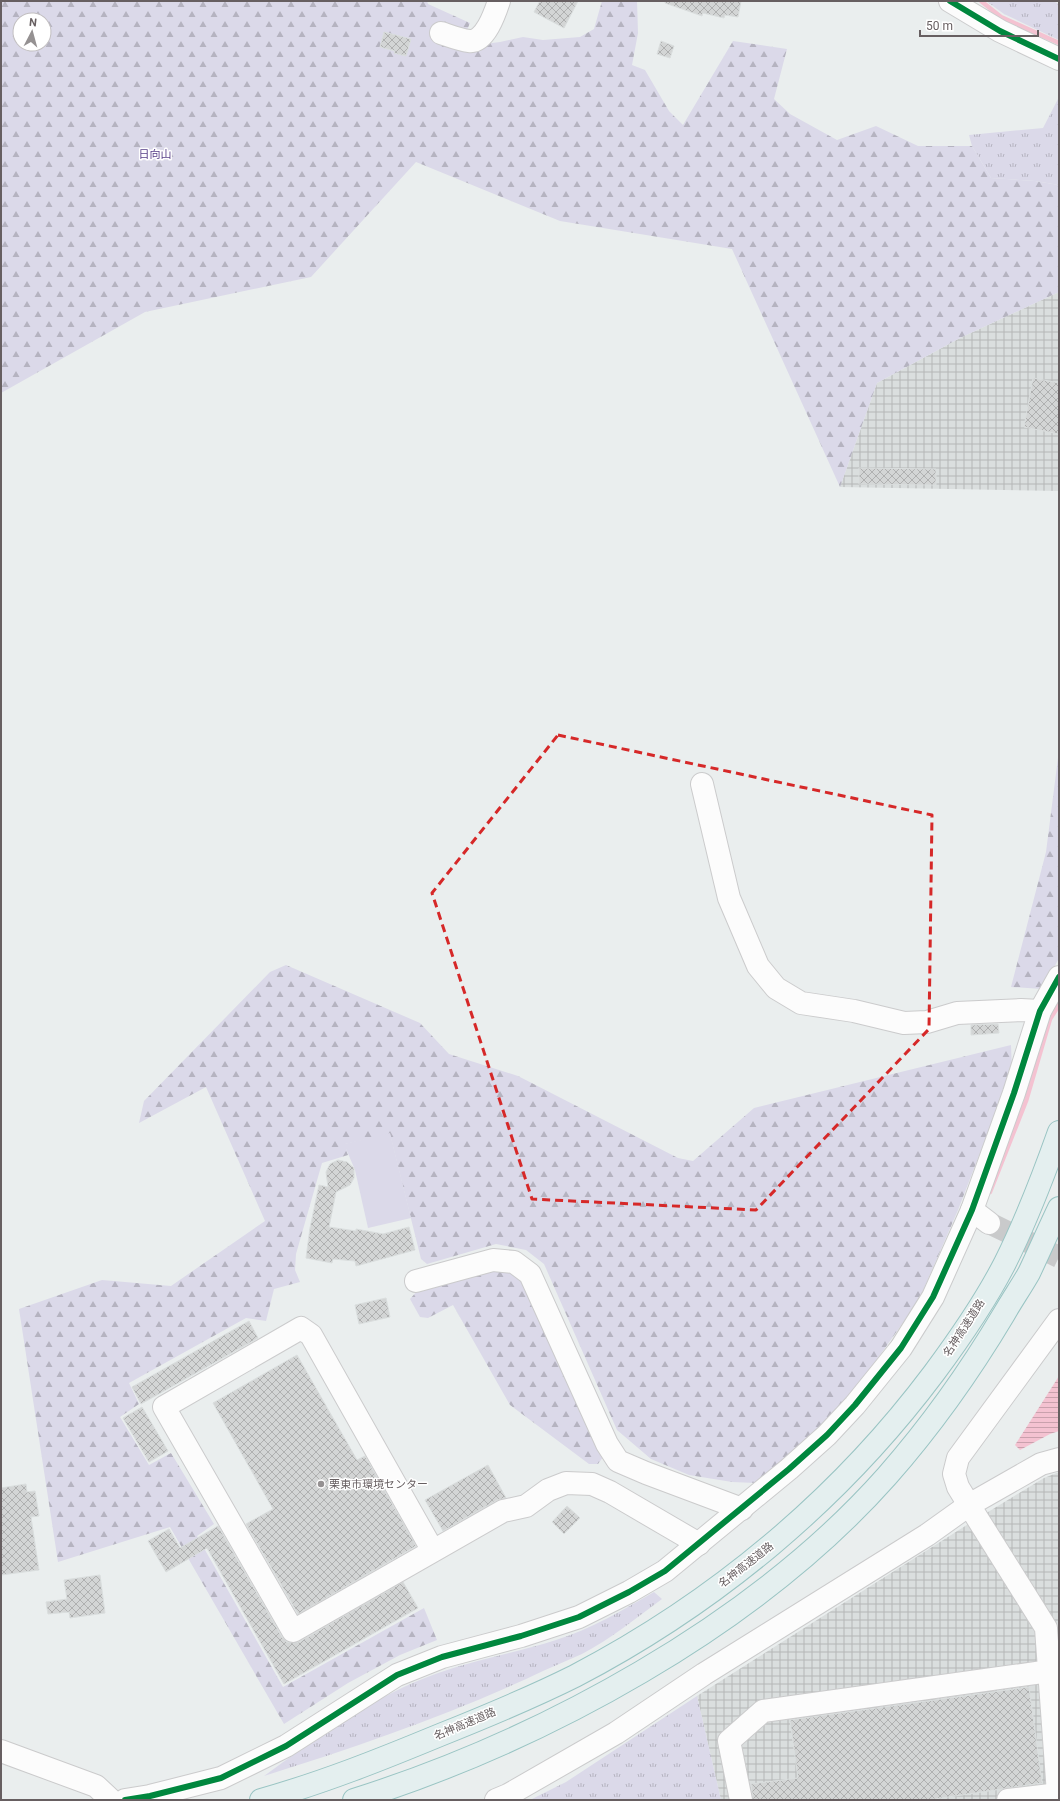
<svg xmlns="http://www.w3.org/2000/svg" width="1060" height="1801" viewBox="0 0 1060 1801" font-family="Roboto,'Noto Sans JP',sans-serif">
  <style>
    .industrial { fill: url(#industrial-grid) }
    .grass { fill: url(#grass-tufts) }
    .forest { fill: url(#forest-firs); fill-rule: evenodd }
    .garden { fill: #dbd9e9 }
    .water { fill: url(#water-rules) }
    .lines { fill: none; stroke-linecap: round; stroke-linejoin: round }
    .stream { stroke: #f4c2d1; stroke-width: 4.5 }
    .building { fill: url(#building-cross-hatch); stroke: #dadede }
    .minor-tunnel { stroke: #c9cacb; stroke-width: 22; stroke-dasharray: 22 11; stroke-linecap: butt }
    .minor-casing { stroke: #cbcbcc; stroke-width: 24 }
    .highway-casing { stroke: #99c4c3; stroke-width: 24 }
    .minor { stroke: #fcfcfc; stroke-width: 22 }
    .highway { stroke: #e4efef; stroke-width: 22 }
    .cycleway-casing { stroke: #fff; stroke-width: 8 }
    .cycleway { stroke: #00873e; stroke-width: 6 }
    .marked { fill: none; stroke: #d62828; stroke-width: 3; stroke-dasharray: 8 5; stroke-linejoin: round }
    .poi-dot { fill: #959192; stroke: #fff; stroke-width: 1.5 }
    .labels { text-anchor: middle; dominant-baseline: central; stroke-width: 3; stroke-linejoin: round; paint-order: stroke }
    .park-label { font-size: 11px; fill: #563e87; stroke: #fff }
    .street-label { font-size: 11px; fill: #675f61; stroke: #fff }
    .poi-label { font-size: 11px; fill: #675f61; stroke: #fff; text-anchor: start }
  </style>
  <defs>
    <pattern id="industrial-grid" width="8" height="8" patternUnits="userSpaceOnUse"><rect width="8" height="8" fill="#dadede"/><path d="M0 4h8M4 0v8" fill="none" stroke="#b5b7b7"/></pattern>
    <pattern id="grass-tufts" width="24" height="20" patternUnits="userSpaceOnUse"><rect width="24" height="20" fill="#dbd9e9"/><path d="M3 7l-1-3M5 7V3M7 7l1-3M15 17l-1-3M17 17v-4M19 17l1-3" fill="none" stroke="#b5b3c0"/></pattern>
    <pattern id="forest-firs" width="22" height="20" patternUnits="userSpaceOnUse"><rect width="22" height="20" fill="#dbd9e9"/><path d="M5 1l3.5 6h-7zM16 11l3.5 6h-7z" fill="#b5b3c0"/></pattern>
    <pattern id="water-rules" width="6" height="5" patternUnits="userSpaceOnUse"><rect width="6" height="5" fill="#f4c2d1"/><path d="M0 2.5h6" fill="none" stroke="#c9a1ad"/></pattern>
    <pattern id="building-cross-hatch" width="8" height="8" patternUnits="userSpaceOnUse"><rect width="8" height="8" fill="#d3d5d5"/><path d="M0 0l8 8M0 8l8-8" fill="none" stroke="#afb0b0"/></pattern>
  </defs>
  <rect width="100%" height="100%" fill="#eaeeee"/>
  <g class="industrial">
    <polygon points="1059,292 1059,491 840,487 877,383 960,338"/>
    <polygon points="1059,1472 1059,1800 721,1800 697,1696 970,1523 1044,1478"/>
  </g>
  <g class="grass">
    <polygon points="986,1 1053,1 1059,4 1059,40 1004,14"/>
    <polygon points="1059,97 1059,185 1035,181 991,178 972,146 969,135 1043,128"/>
    <path d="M654 1592 662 1599C636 1618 611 1639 582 1654 569 1660 556 1665 543 1671 453 1714 359 1746 264 1776 314 1740 368 1700 425 1678 467 1661 512 1654 556 1640 591 1629 623 1610 654 1592Z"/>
    <polygon points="697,1696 721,1800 530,1800 566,1782"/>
  </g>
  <g class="forest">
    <path d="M1 1H427L428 4 470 23 461 44 476 45 500 42 523 37 543 40 580 37 594 29 602 1H637L638 33 632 65 645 70 669 111 683 125 733 41 787 49 774 99 790 114 837 140 876 126 918 146H972L991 178 1035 181 1059 185V292L960 338 877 383 840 487 732 249 560 221 416 162 311 277 145 312 1 393ZM20 20H44V44H20Z"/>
    <polygon points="1059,750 1059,958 1043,989 1011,987 1046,852"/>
    <polygon points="286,965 420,1023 449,1054 518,1076 678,1158 693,1161 754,1108 1011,1045 1012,1070 958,1210 919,1300 856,1389 811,1436 756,1483 732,1482 689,1475 651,1459 617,1430 544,1264 526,1250 496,1244 427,1264 421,1259 390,1134 345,1144 348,1155 322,1163 296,1254 295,1270 300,1282 274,1289 266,1321 246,1318 129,1383 139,1404 120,1417 149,1465 171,1453 214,1524 197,1536 283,1687 424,1608 437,1640 400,1655 348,1683 284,1724 170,1527 58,1562 19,1309 102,1280 171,1286 265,1221 206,1087 139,1123 144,1101 270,972"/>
    <polygon points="497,1267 514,1270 522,1281 603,1457 598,1464 589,1464 510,1405 453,1305 428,1318 420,1317 410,1299 418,1290"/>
  </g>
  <polygon class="garden" points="390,1133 411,1218 368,1228 355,1170 344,1144"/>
  <polygon class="water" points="1059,1376 1059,1431 1050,1434 1020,1450 1015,1445"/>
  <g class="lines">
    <g class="stream">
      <polyline points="981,1 1001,17 1059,43"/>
      <polyline points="990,1192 1026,1101 1050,1019 1059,1005"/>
    </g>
  </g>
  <g class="building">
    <polygon points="540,1 578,1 564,28 534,12"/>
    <polygon points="665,1 741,1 738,17 725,15 724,18 703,13 702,16 665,3"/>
    <polygon points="384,32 411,39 406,56 394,53 395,51 380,47"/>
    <polygon points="661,41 674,46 670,58 657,54"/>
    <polygon points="1033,378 1059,383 1059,434 1024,427"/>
    <polygon points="859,468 936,469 936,485 859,484"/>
    <polygon points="998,1024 999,1033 971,1035 971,1025"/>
    <polygon points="338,1160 347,1162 354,1168 354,1178 350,1185 336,1192 329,1227 356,1231 356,1229 383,1234 409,1227 415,1250 356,1266 355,1261 333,1259 332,1263 306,1258 310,1228 319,1185 328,1187 326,1172 330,1164"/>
    <polygon points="386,1298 390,1317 359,1324 355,1305"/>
    <polygon points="249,1321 258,1338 141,1404 132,1387"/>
    <polygon points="297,1355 357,1460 365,1456 416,1546 298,1614 246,1524 273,1509 213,1403"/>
    <polygon points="142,1407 168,1451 149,1462 123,1418"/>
    <polygon points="488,1465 506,1498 497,1500 443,1531 425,1500"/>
    <polygon points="26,1484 27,1492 35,1491 39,1516 31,1517 39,1570 1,1575 1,1488"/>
    <polygon points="567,1506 580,1518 564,1534 552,1522"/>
    <polygon points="218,1526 282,1637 287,1642 293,1643 299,1642 403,1582 418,1608 284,1684 207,1548 166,1572 148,1541 169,1529 180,1548"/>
    <polygon points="100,1575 105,1613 70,1618 69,1612 48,1614 46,1602 67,1599 64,1580"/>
    <polygon points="1029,1687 1042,1783 928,1800 753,1800 751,1784 798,1778 790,1720"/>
  </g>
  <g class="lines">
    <polyline class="minor-tunnel" points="989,1223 1059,1257"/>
    <g class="minor-casing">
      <g id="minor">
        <polyline points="950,1 1000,31 1059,59"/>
        <path d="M441 33C450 36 460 40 469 41 485 43 495 13 499 1"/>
        <polyline points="702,784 729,898 758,966 776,988 801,1003 854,1011 904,1023 927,1022 957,1013 1021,1010 1040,1011"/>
        <polyline points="972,1210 989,1223"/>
        <polyline points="416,1281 493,1260 514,1262 530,1274 607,1444 618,1461 646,1473 742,1509"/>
        <polyline points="433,1551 311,1335 301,1328 164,1407 293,1631 503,1511 526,1506 548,1490 566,1483 592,1484 610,1492 699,1544"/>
        <polyline points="1,1751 96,1786 111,1800"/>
        <polyline points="1058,1794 1046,1628 969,1505 958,1487 954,1474 958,1458 1059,1320"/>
        <polyline points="125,1800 150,1796 221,1778 286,1746 397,1675 442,1657 521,1636 579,1617 629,1592 665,1571 789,1469 827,1435 855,1405 901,1348 933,1297 972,1210 1014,1093 1040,1011 1059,977"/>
        <polyline points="496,1800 508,1795 616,1733 704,1674 927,1535 969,1505 1041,1464 1059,1459"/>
        <polyline points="741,1800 729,1741 763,1711 1050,1671"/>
        <polyline points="1008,1800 1059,1794"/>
      </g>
    </g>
    <g class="highway-casing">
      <g id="highway">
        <path d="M261 1800C322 1783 382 1759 440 1735 485 1717 531 1698 575 1676 715 1603 839 1500 934 1373 960 1338 985 1302 1005 1263 1026 1221 1043 1177 1059 1132"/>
        <path d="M354 1800C543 1740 754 1626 887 1476 931 1426 970 1371 1004 1314 1012 1300 1021 1287 1029 1273 1039 1252 1049 1229 1059 1208"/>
      </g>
    </g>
    <use href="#minor" class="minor"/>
    <use href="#highway" class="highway"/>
    <g class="cycleway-casing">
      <g id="cycleway">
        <polyline points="950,1 1000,31 1059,59"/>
        <polyline points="125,1800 150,1796 221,1778 286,1746 397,1675 442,1657 521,1636 579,1617 629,1592 665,1571 789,1469 827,1435 855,1405 901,1348 933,1297 972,1210 1014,1093 1040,1011 1059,977"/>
      </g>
    </g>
    <use href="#cycleway" class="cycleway"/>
  </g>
  <path class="marked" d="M558 735 932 815 929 1029 756 1210 532 1199 432 893Z"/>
  <circle class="poi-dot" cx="321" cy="1484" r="4"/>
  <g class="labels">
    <g class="park-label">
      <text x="155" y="154">日向山</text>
    </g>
    <g class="street-label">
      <text transform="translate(964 1328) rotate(-57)">名神高速道路</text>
      <text transform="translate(746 1565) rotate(-38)">名神高速道路</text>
      <text transform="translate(465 1724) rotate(-23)">名神高速道路</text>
    </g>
    <g class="poi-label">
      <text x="329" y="1484">栗東市環境センター</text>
    </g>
  </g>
  <rect width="1060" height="1801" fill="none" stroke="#675f61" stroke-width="4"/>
  <g transform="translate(32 32) rotate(6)"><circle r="19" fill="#ffffff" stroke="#c2bfc0"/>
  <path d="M0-3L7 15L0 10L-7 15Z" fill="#959192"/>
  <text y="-6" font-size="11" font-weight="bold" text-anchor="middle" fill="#675f61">N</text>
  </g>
  <path d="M920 30v6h118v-6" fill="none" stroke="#675f61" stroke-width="2"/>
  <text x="926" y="30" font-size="12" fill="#675f61" stroke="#ffffff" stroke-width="3" paint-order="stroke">50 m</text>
</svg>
